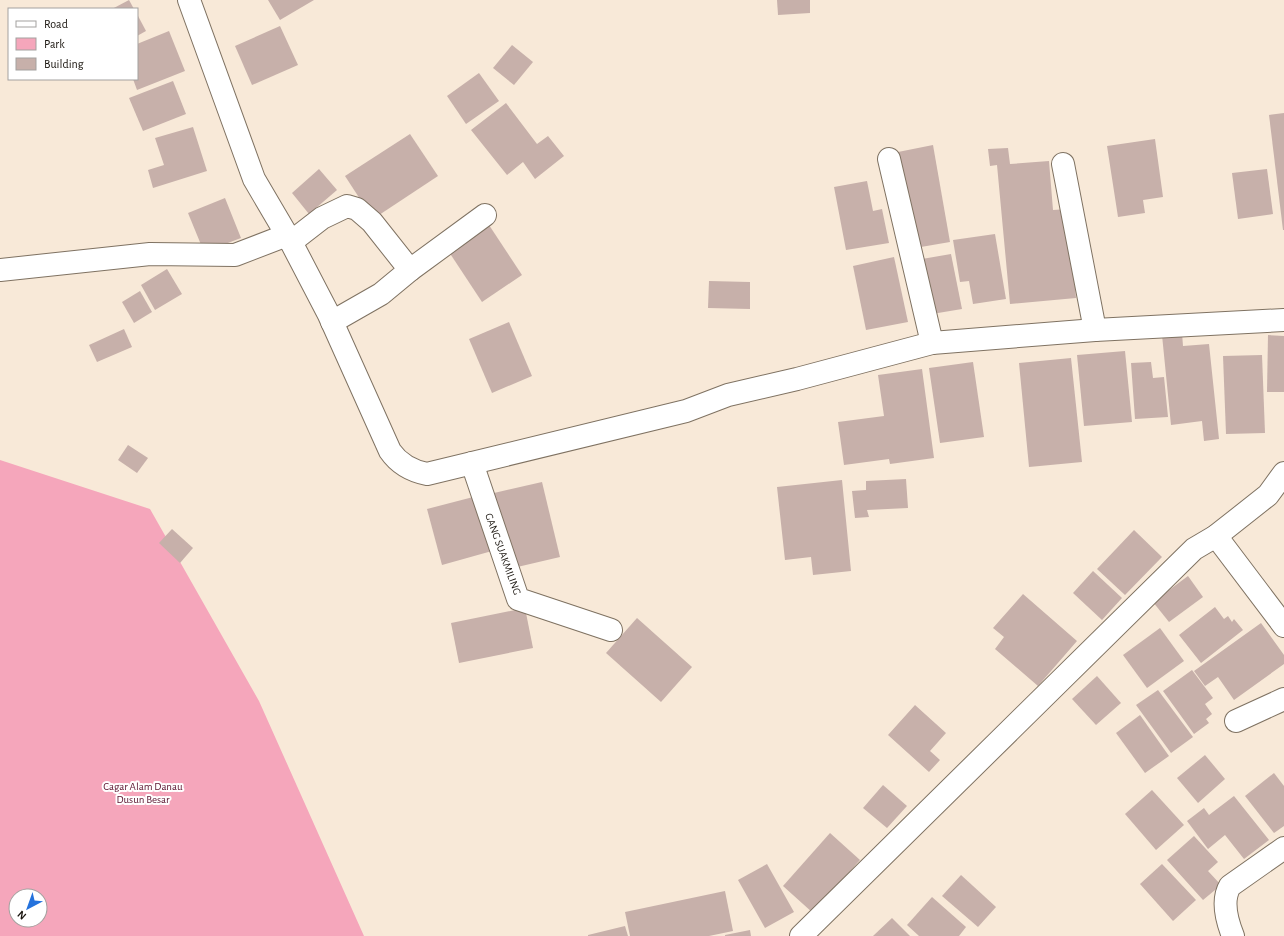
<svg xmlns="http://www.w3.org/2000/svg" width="1284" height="936" viewBox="0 0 1284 936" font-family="'Alegreya Sans',sans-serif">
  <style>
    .green { fill: #f5a6bb; fill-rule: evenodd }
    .building { fill: #c7b0aa }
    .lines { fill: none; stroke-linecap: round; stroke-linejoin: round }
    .minor-casing { stroke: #7f7262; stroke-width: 24 }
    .minor { stroke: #fff; stroke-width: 22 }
    .labels { text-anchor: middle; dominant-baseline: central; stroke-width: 4; stroke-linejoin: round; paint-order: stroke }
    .street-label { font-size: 11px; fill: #19140e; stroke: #fff }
    .park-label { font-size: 11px; fill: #59112d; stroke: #fff }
  </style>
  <rect width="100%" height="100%" fill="#f8e9d8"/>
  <path class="green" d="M0 460 150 509 259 701 364 936H0ZM16 896H40V920H16Z"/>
  <g class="building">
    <polygon points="129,0 134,9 112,9"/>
    <polygon points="268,0 314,0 280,20"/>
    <polygon points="777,0 810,0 810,13 778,15"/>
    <polygon points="137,14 146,31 137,36"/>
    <polygon points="280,26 298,65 252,85 235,46"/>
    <polygon points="169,31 185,71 137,90 133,79 137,79 137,44"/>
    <polygon points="512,45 533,62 514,85 493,68"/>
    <polygon points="479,73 499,101 466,124 447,96"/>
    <polygon points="173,81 186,114 143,131 129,98"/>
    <polygon points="506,103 537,144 548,136 564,156 535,179 523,162 507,175 471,130"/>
    <polygon points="1284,113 1284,230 1283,230 1269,115"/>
    <polygon points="193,127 207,171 153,188 148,170 164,165 155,138"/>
    <polygon points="410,134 438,176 373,219 345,176"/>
    <polygon points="1155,139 1163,197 1143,200 1145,213 1118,217 1107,146"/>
    <polygon points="933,145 950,242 915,248 898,152"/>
    <polygon points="1008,148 1010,164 1049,161 1053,210 1068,209 1076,298 1010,304 997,165 990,166 988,149"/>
    <polygon points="319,169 337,190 309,214 292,193"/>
    <polygon points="1267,169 1273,214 1238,219 1232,173"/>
    <polygon points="867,181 873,211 882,209 889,243 846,250 834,187"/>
    <polygon points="225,198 241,238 204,252 188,213"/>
    <polygon points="489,225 522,275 482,302 449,252"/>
    <polygon points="995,234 1006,299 973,304 969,281 960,282 953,240"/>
    <polygon points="951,254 962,309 932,314 922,259"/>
    <polygon points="894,257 908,322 866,330 853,266"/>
    <polygon points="167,269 182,294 155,310 141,285"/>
    <polygon points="709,281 750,282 750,309 708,308"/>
    <polygon points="140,291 152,312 134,323 122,302"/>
    <polygon points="509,322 532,376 492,393 469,339"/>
    <polygon points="124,329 132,347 97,362 89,345"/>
    <polygon points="1182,333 1183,346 1209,344 1219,439 1204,441 1202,421 1171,425 1162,335"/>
    <polygon points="1268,335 1284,336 1284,392 1267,392"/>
    <polygon points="1125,351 1132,422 1084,426 1077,355"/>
    <polygon points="1262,355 1265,433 1226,434 1223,356"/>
    <polygon points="1071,358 1082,462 1029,467 1019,363"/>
    <polygon points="973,362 984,437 940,443 929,368"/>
    <polygon points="1151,362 1153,378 1164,377 1168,417 1135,419 1131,363"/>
    <polygon points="922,369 934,458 890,464 889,459 844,465 838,422 884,416 878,375"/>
    <polygon points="128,445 148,458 137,473 118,460"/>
    <polygon points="906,479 908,508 867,510 869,517 855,518 852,491 866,490 866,481"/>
    <polygon points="842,480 851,571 813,575 811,557 785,560 777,487"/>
    <polygon points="542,482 560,557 513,568 494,493"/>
    <polygon points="477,496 492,551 442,565 427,509"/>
    <polygon points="172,529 193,548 180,563 159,543"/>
    <polygon points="1134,530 1162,557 1125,595 1097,569"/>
    <polygon points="1093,571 1122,598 1102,620 1073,593"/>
    <polygon points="1188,576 1203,597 1169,622 1153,602"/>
    <polygon points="1023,594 1077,641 1038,686 995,649 1004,637 993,628"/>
    <polygon points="1215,607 1224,619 1228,616 1232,622 1234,619 1243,630 1201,663 1179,635"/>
    <polygon points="525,608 533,648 459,663 451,623"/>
    <polygon points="637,618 692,667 661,702 606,653"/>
    <polygon points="1261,623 1284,655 1284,664 1234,700 1218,677 1205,686 1194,671"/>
    <polygon points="1160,628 1184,661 1147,688 1123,655"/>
    <polygon points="1192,670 1213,698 1205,704 1212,714 1206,719 1209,723 1194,734 1163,691"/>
    <polygon points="1097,676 1121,703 1096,725 1072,699"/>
    <polygon points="1158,690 1193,737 1171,753 1136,705"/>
    <polygon points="915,705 946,733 930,751 940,760 929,772 888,735"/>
    <polygon points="1140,715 1169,756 1145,773 1116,733"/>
    <polygon points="1205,755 1225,779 1198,803 1177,778"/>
    <polygon points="1274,773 1284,786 1284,826 1274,833 1245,796"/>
    <polygon points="883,785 907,806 887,828 863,808"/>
    <polygon points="1152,790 1184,825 1156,850 1125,814"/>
    <polygon points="1234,796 1269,840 1244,859 1225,835 1208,849 1187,821 1204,808 1209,815"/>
    <polygon points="830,833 860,860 813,913 783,886"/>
    <polygon points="1194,836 1218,862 1208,871 1221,885 1203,900 1167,860"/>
    <polygon points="767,864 794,912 765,928 738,880"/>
    <polygon points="1162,864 1196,900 1173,921 1140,884"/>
    <polygon points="961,875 996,907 978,927 942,896"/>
    <polygon points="725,891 733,931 709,936 630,936 625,912"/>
    <polygon points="932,897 966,927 959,936 919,936 907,925"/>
    <polygon points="892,918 910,936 873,936"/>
    <polygon points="625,926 628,936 588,936 588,935"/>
    <polygon points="750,930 751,936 725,936 725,935"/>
  </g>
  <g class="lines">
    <g class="minor-casing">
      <g id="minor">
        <path d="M189 0 254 179 291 242 329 315 390 451C399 464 412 471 427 474L686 411 728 395 797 379 932 343 1095 330 1284 320"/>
        <polyline points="889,159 932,343"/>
        <polyline points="1063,164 1095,330"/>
        <polyline points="291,242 322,218 347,206 357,209 372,222 410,270 381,294 332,322"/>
        <polyline points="0,270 150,254 235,255 287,235"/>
        <polyline points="410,270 485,215"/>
        <polyline points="472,463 518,599 611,630"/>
        <polyline points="1216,536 1284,626"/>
        <polyline points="1236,721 1284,699"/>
        <polyline points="801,936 1194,549 1216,536 1268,495 1284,473"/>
        <path d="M1233 936C1227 921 1221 901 1230 886L1284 848"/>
      </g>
    </g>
    <use href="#minor" class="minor"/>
  </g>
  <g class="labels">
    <g class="street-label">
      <text transform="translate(503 554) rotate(70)">GANG SUAKMILING</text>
    </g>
    <g class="park-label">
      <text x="143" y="786">Cagar Alam Danau<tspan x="143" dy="13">Dusun Besar</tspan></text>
    </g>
  </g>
  <rect x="8" y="8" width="130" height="72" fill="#ffffff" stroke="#a3a19f"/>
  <rect x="16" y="21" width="20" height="6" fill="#ffffff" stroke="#a3a19f"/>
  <text x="44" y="28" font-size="12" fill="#19140e">Road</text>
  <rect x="16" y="38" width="20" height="12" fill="#f5a6bb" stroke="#a3a19f"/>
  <text x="44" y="48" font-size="12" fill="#19140e">Park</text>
  <rect x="16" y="58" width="20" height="12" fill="#c7b0aa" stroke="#a3a19f"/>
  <text x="44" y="68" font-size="12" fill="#19140e">Building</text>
  <g transform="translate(28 908) rotate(221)"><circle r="19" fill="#ffffff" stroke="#a3a19f"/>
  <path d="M0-3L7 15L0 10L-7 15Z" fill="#2472dd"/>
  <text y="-6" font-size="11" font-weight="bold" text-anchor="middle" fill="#19140e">N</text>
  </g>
</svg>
